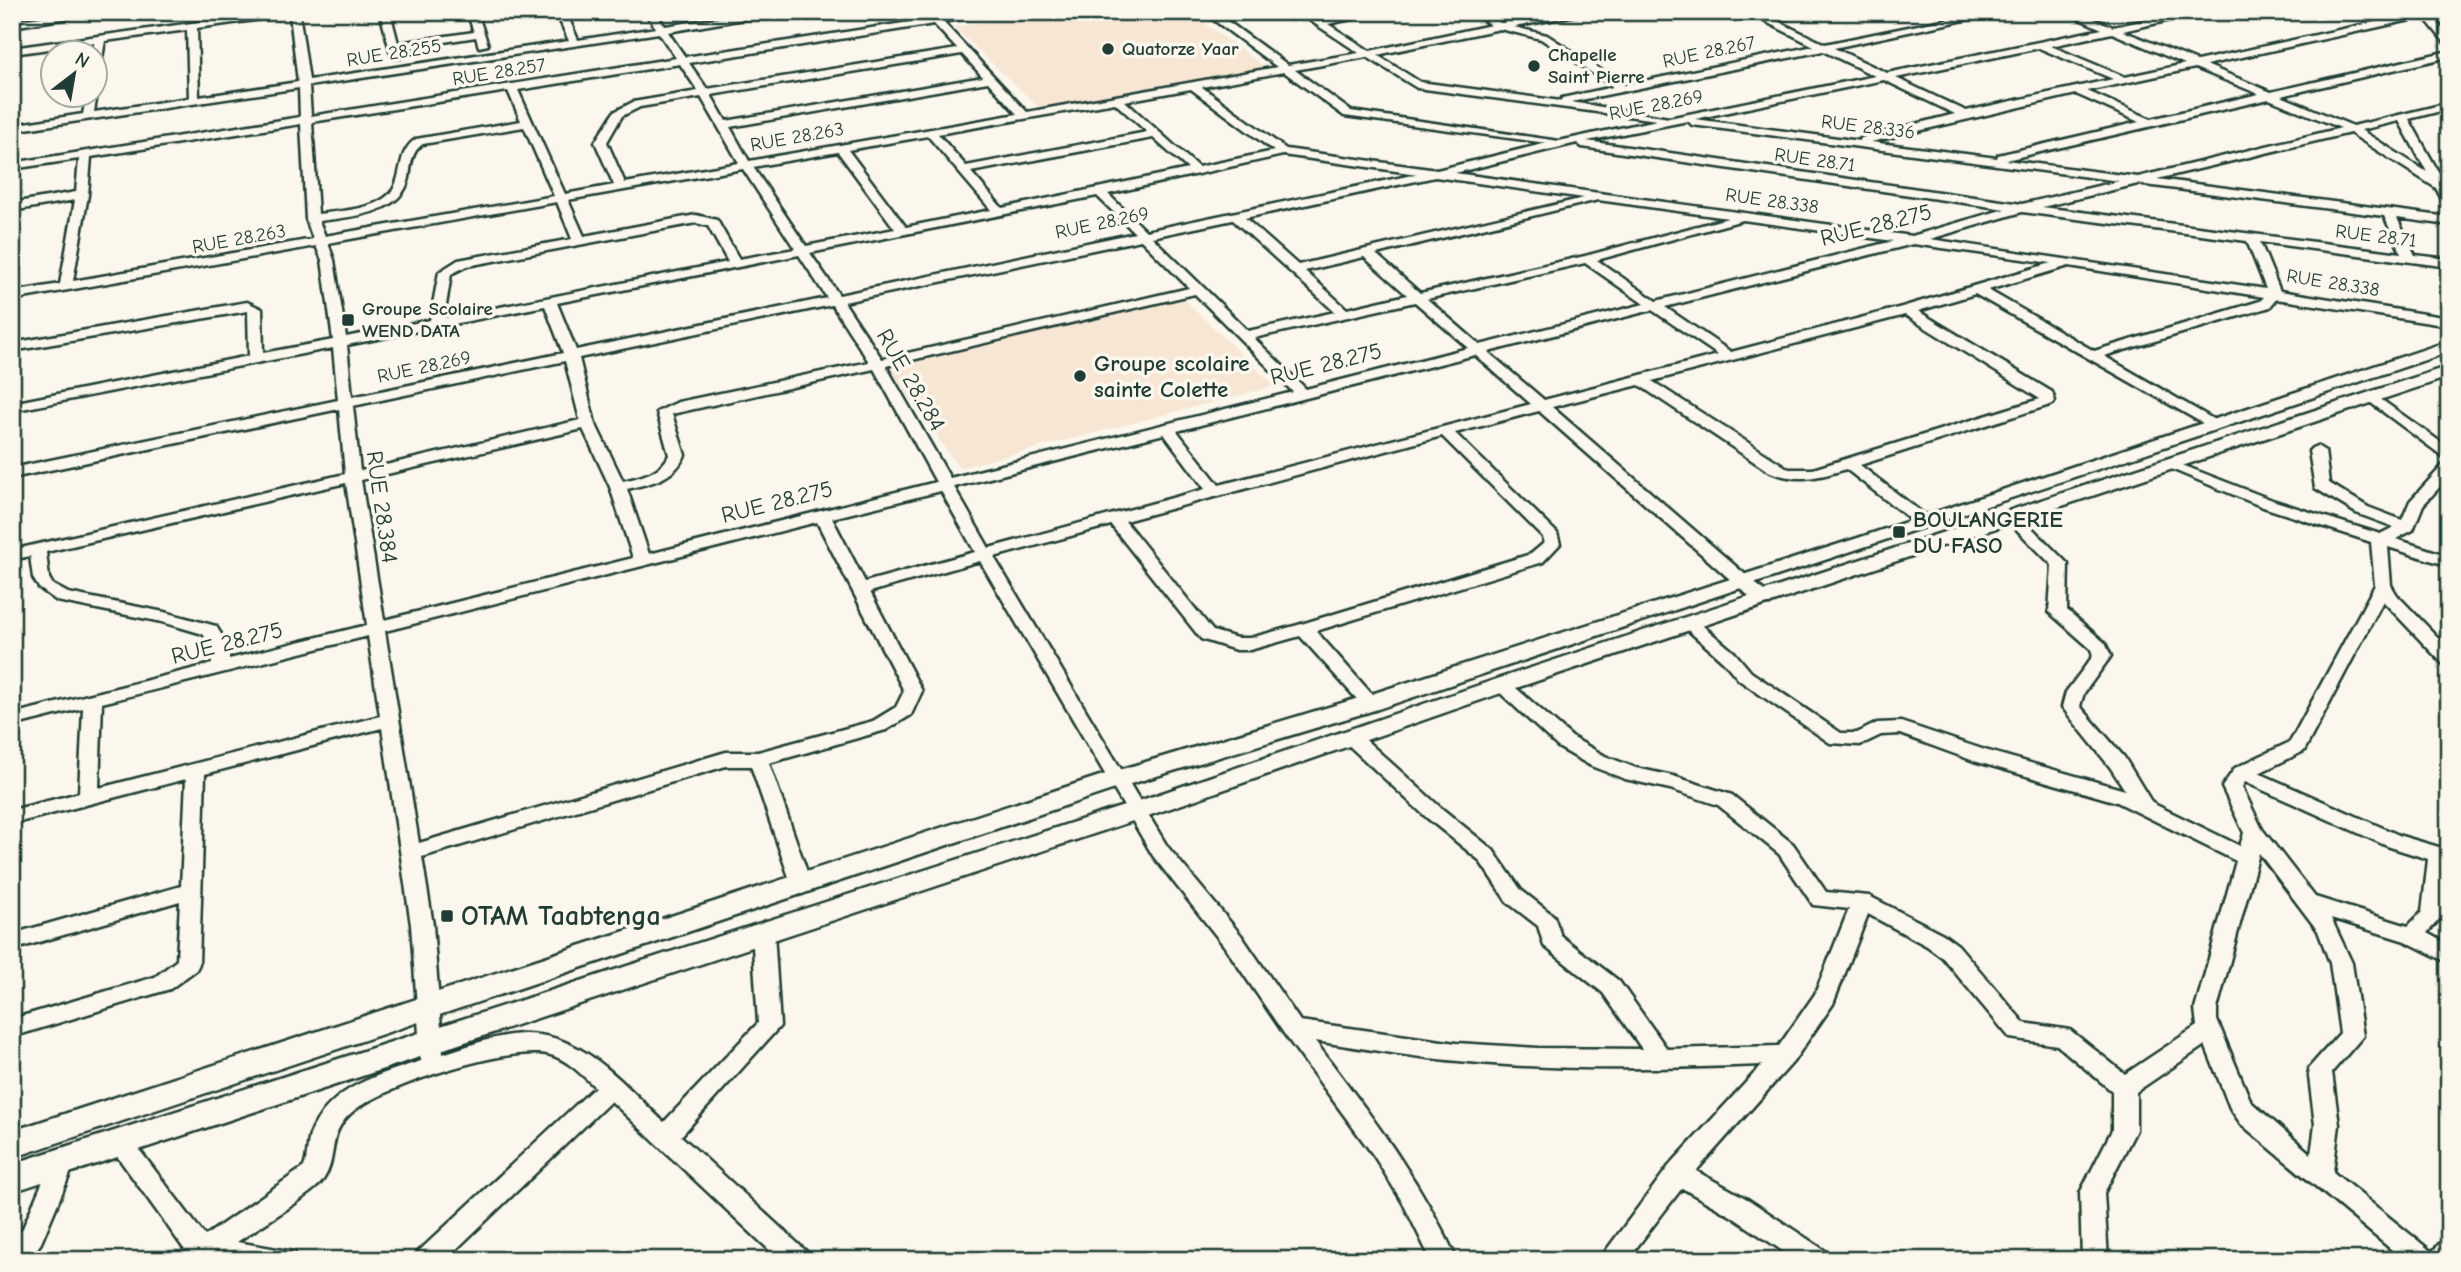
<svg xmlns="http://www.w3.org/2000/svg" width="2461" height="1272" viewBox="0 0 2461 1272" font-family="'Comic Neue',sans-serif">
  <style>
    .built { fill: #f6e6d3 }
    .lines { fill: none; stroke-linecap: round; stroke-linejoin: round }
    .minor-casing { stroke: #1f3d34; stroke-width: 5 }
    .major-casing { stroke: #1f3d34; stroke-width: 5 }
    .minor { fill: #fbf7ec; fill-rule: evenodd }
    .major { fill: #fbf7ec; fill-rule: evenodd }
    .poi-dot { fill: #1f3d34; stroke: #fbf7ec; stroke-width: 2.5 }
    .labels { text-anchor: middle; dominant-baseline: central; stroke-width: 7; stroke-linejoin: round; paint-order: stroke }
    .far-poi-label { font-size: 19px; font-weight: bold; fill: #1f3d34; stroke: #fbf7ec; text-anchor: start }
    .far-street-label { font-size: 19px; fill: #1f3d34; stroke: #fbf7ec }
    .street-label { font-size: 23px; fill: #1f3d34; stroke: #fbf7ec }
    .poi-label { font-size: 23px; font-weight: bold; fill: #1f3d34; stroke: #fbf7ec; text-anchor: start }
    .near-poi-label { font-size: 28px; font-weight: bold; fill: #1f3d34; stroke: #fbf7ec; text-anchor: start }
  </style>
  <rect width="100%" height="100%" fill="#fbf7ec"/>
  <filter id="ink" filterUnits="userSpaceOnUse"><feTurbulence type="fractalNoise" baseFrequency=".0143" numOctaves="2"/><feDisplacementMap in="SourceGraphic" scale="14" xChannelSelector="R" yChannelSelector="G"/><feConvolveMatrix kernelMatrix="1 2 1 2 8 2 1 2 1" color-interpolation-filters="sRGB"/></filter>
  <g filter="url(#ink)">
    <g class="built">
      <polygon points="1047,12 1189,12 1269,70 1043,111 954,27"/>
      <polygon points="1182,298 1275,386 959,468 888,366"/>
    </g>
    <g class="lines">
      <g class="minor-casing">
        <g id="minor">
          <polygon points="77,12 105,12 12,27 12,21"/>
          <path d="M271 12H299L309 80 569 41 556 12H566L578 40 656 28 645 12H655L665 26 759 12H785L668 32 685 57 929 19 926 15 930 12 939 17 996 12 943 22 1027 112 1277 67 1203 12H1215L1288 65 1359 53 1297 12H1309L1321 20 1363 12H1385L1328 24 1370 51 1491 25 1470 12H1482L1501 23 1568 12H1592L1514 27 1547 35 1624 85 1814 46 1746 12H1759L1768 17 1809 12 1777 21 1825 44 1982 12H2002L1834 48 1887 73 2102 29 2064 12H2078L2113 27 2185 12H2205L2123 31 2197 61 2420 12H2440L2432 15 2449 38V48L2424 17 2206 65 2271 92 2449 51V57L2281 96 2353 126 2449 103V109L2409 119 2449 191V206L2445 205 2436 188 2350 133 2157 179 2449 217V225L2397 218 2415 255 2449 259V267L2260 242 2280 291 2449 318V326L2276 299 2270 307 2104 356 2218 422 2220 425 2213 429 1975 294 1918 311 2052 392 2055 401 2053 404 1860 465 1930 519 1932 522 1930 525H1918L1846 469C1818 478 1795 483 1768 471L1639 385 1552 407 1770 596 1773 600 1770 604H1758L1539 411 1455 433 1557 533 1560 544 1543 562 1316 631 1376 699 1379 703 1376 707H1364L1300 636 1250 650H1236L1201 639 1111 525 994 557 1167 846 1241 935 1300 1021 1456 1043 1538 1048 1642 1049 1603 993 1544 946 1538 926 1507 902 1479 860 1426 817 1344 741 1342 737 1351 731 1358 733 1440 807 1493 850 1521 890 1554 916 1561 936 1619 981 1667 1049 1779 1046 1815 994 1849 909 1813 905 1779 854 1718 805 1670 789 1625 779 1591 766 1558 747 1496 689 1493 685 1502 679 1508 681 1572 737 1605 756 1636 768 1673 776 1732 795 1793 844 1826 892 1869 896 1943 934 1958 945 2024 1023 2070 1030 2125 1074 2197 1026 2195 1009 2236 861 2117 802 1974 761 1900 734 1881 735 1860 745 1830 743 1739 680 1723 661 1681 624 1690 619 1696 620 1735 653 1751 672 1841 733H1857L1877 723 1901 722 1988 751 2125 790 2110 767 2062 707 2066 692 2093 656 2091 649 2049 612 2052 565 2003 516 2005 513H2017L2068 564 2067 610 2105 643 2111 656 2084 693 2080 706 2124 757 2152 803 2240 846 2244 833 2222 787 2235 768 2290 742 2375 585 2371 542 2263 507 2164 466 2167 463H2177L2275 501 2380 534 2394 527 2356 513 2315 488 2309 451 2312 448 2317 446 2325 451 2329 483 2368 507 2402 520 2410 501 2444 464 2449 462V477L2423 505 2413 530 2396 539 2449 556V566L2388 547 2391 585 2397 595 2449 649V666L2443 664 2383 601 2304 751 2259 773 2401 836 2449 850 2443 915 2427 933 2449 945V963L2405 941 2331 918 2352 963 2363 1036 2332 1072 2339 1125 2333 1172 2432 1252 2440 1243 2449 1240V1260H2404L2241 1124 2230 1108 2205 1045 2136 1092V1130L2104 1193 2108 1260H2082L2080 1193 2112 1130V1091L2057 1045 2010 1038 1942 957 1927 946 1868 914 1833 1004 1793 1062 1696 1171 1749 1200 1827 1252 1831 1260H1796L1731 1216 1682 1188 1627 1260H1599L1669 1166 1762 1065C1660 1069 1559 1071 1458 1061 1410 1057 1362 1048 1315 1041 1368 1112 1420 1178 1457 1260H1431L1403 1203 1374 1156 1285 1035 1225 947 1153 856 980 561 870 592 922 691 911 715 886 730 769 763 812 886 809 891 802 894 795 891 792 886 751 766H726L422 857 433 925 443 1054C465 1047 488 1038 511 1035 578 1026 620 1081 664 1122L758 1023 752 932 755 926 763 924 771 926 774 932 780 1026 681 1136 807 1252 811 1260H780L611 1101 445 1260H414L418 1252 595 1087C581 1074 566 1058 547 1054 507 1046 382 1086 351 1113 326 1135 339 1156 323 1180 315 1193 254 1230 237 1242L294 1252 298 1260H201L187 1253 112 1149 108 1142 112 1135 120 1132 128 1135 205 1236 304 1167C308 1157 307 1145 310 1135 328 1087 378 1075 421 1061L411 925 382 728 205 774 199 964 196 970 170 989 12 1037V1019L155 977 177 960 180 901 12 950V934L181 886 186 779 12 824V810L79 793 83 708 12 726V714L212 664 211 647 203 634 162 622 57 601 39 588 33 578 30 556 12 560V550L345 474 339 409 12 478V468L338 400 333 348 12 411V403L249 356 248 311 12 351V343L247 302 262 309 263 353 333 340 322 260 316 246 12 300V292L60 284 75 200 12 211V203L76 192 79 159 12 169V163L300 117 299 88 12 131V125L83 114 87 94H94V91L97 94 94 112 189 98 187 30 105 41 99 75 94 78V43L12 54V48ZM290 15 298 82 199 97 197 28ZM934 24 957 49 707 89 689 63ZM1500 29 1541 39 1613 87 1562 98 1561 101 1420 82 1377 55ZM659 33 676 58 311 116 309 86ZM2112 33 2185 64 2125 77 2051 46ZM2039 48 2113 79 1966 111 1896 78ZM1823 51 1875 76 1669 118 1571 102ZM962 54 983 77 726 121 711 95ZM1367 57 1417 88 1657 120 1559 141 1351 111 1295 70ZM680 64 698 91 633 102 614 112 595 142 614 185 565 194 518 90ZM2195 68 2259 94 2151 119 2087 91ZM1284 72 1344 116 1547 143 1437 170 1286 149 1202 87ZM1884 80 1955 114 1861 138 1860 141 1695 119ZM988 82 1017 114 749 161 730 127ZM1191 89 1274 151 1198 167 1125 101ZM508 91 521 121 416 139C398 151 403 170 394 188 382 210 339 211 318 214L312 122ZM2076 94 2139 122 1998 155 1997 158 1871 142ZM701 97 739 163 625 183 607 142 622 116 640 107ZM2269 99 2341 128 2138 177 2006 160ZM1115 103 1147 132 966 166 938 134ZM1688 121 1692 125 2119 181 2022 204 1587 141ZM2399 121 2427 172 2361 130ZM301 124 306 219 313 239 73 281 88 195 91 157ZM524 127 554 196 325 236 319 221C349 217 401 215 409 178 411 165 411 152 423 144ZM928 136 991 210 906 227 848 150ZM1153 138 1188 169 1002 208 971 172ZM1577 143 1582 147 2005 209 1912 236 1455 173ZM838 152 895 229 806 246 753 167ZM1283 155 1417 174 1146 231 1108 194ZM743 169 795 249 739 259 717 220 696 215 584 236 568 200ZM1435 177 1584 198 1298 265 1245 218ZM2138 184 2384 216 2401 253 2042 207ZM1097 196 1135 233 839 295 810 253ZM1598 200 1728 218 1585 256 1420 293 1376 254ZM557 202 572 239 458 260 439 272 430 320 346 337 334 260 328 243ZM2022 212 2247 241 2266 289 1930 239ZM1233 220 1335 312 1248 331 1152 237ZM1743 220 1893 241 1656 301 1597 260ZM696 223 708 226 728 262 444 318 451 274 467 266ZM1141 240 1189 288 882 359 844 302ZM1913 244 2051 263 1902 307 1731 352 1665 307ZM799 255 827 298 576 350 557 303ZM1364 257 1407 295 1347 309 1305 271ZM1585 263 1644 304 1480 345 1427 299ZM2069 266 2264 297 2260 301 2094 351 1988 290ZM1195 294 1293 392 950 478 886 366ZM1415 302 1468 348 1306 389 1254 338ZM832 305 869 362 678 402 657 412 669 455C661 473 640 477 623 481L595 423 579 358ZM545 306 563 353 352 397 347 345ZM1652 310 1718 355 1544 400 1488 352ZM1905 315 2040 399 1813 469H1789L1652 381ZM1475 355 1531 404 1219 485 1177 431ZM565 361 580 420 360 471 353 406ZM874 369 936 482 649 554 627 489C650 483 674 480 685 455L672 414ZM583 429 610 487 633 558 384 620 361 480ZM1164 434 1205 489 989 548 954 487ZM1442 436 1543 537 1544 543 1531 554 1298 625 1250 638H1237L1213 631 1125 521ZM346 483 367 625 229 659V647L216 626 164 612 68 593 53 585 49 578 46 552ZM941 491 975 552 865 582 832 518ZM817 522 904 691 896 707 873 721 758 752H726L419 843 385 631ZM368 636 380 716 99 788 102 703ZM2245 782 2387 846 2428 859 2422 912 2408 926 2315 897 2262 829 2242 787ZM2259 853 2318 931 2330 963 2340 1033 2308 1069 2315 1125 2311 1154 2251 1102 2217 1020V1009Z"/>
          <polygon points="380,12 390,12 398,43 474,32 467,12 477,12 488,45 479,47 476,37 399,49 400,58 392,58"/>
          <polygon points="2372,393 2449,448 2449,461 2367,400 2365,397"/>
          <polygon points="63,1151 72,1155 75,1162 41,1243 29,1260 12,1260 12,1242 23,1228 54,1155"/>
        </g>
      </g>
      <g class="major-casing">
        <g id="major">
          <polygon points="2449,341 2449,352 1378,709 1127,785 12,1158 12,1131 1109,773 1362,697 1861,537"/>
          <polygon points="2449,366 2449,377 1510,690 1145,817 12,1192 12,1164 1127,805 1494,680"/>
        </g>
      </g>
      <use href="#minor" class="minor"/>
      <use href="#major" class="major"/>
    </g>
  </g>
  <g class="poi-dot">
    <circle cx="1108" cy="49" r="7"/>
    <circle cx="1534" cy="66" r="7"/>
    <rect x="341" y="313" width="14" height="14" rx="3.5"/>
    <circle cx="1080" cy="376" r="7"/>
    <rect x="1892" y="525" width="14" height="14" rx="3.5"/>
    <rect x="440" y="909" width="14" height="14" rx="3.5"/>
  </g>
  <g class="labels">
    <g class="far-poi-label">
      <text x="1122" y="49">Quatorze Yaar</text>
      <text x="1548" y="55">Chapelle<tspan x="1548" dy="22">Saint Pierre</tspan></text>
      <text x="362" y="309">Groupe Scolaire<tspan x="362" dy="22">WEND DATA</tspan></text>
    </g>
    <g class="far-street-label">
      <text transform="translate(1709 52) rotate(-12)">RUE 28.267</text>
      <text transform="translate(394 53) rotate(-9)">RUE 28.255</text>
      <text transform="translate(499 72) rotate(-9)">RUE 28.257</text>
      <text transform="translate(1656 105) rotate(-11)">RUE 28.269</text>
      <text transform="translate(1868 127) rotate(7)">RUE 28.336</text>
      <text transform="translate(797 137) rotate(-10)">RUE 28.263</text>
      <text transform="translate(1815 160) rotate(8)">RUE 28.71</text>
      <text transform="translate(1772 201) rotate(8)">RUE 28.338</text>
      <text transform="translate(1102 223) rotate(-12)">RUE 28.269</text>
      <text transform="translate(2376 236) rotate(7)">RUE 28.71</text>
      <text transform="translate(239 239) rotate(-10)">RUE 28.263</text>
      <text transform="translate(2333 283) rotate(9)">RUE 28.338</text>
      <text transform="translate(424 367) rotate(-12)">RUE 28.269</text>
    </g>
    <g class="street-label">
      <text transform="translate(1876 225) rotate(-14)">RUE 28.275</text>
      <text transform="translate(1326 364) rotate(-14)">RUE 28.275</text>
      <text transform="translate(911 380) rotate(60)">RUE 28.284</text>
      <text transform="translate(777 502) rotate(-14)">RUE 28.275</text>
      <text transform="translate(382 507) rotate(82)">RUE 28.384</text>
      <text transform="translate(227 643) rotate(-14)">RUE 28.275</text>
    </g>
    <g class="poi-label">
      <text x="1094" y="363">Groupe scolaire<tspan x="1094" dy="26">sainte Colette</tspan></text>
      <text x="1913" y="519">BOULANGERIE<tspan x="1913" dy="26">DU FASO</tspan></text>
    </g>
    <g class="near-poi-label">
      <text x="461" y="916">OTAM Taabtenga</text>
    </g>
  </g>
  <rect width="2461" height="1272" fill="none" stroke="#fbf7ec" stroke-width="42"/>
  <rect x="21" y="21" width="2419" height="1230" fill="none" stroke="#1f3d34" stroke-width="2.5" filter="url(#ink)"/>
  <g transform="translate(74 74) rotate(31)"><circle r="33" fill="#fbf7ec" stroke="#a3ada2" stroke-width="2"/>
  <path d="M0-5L12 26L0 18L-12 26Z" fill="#1f3d34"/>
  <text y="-10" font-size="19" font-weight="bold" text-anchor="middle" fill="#1f3d34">N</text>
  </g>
</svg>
